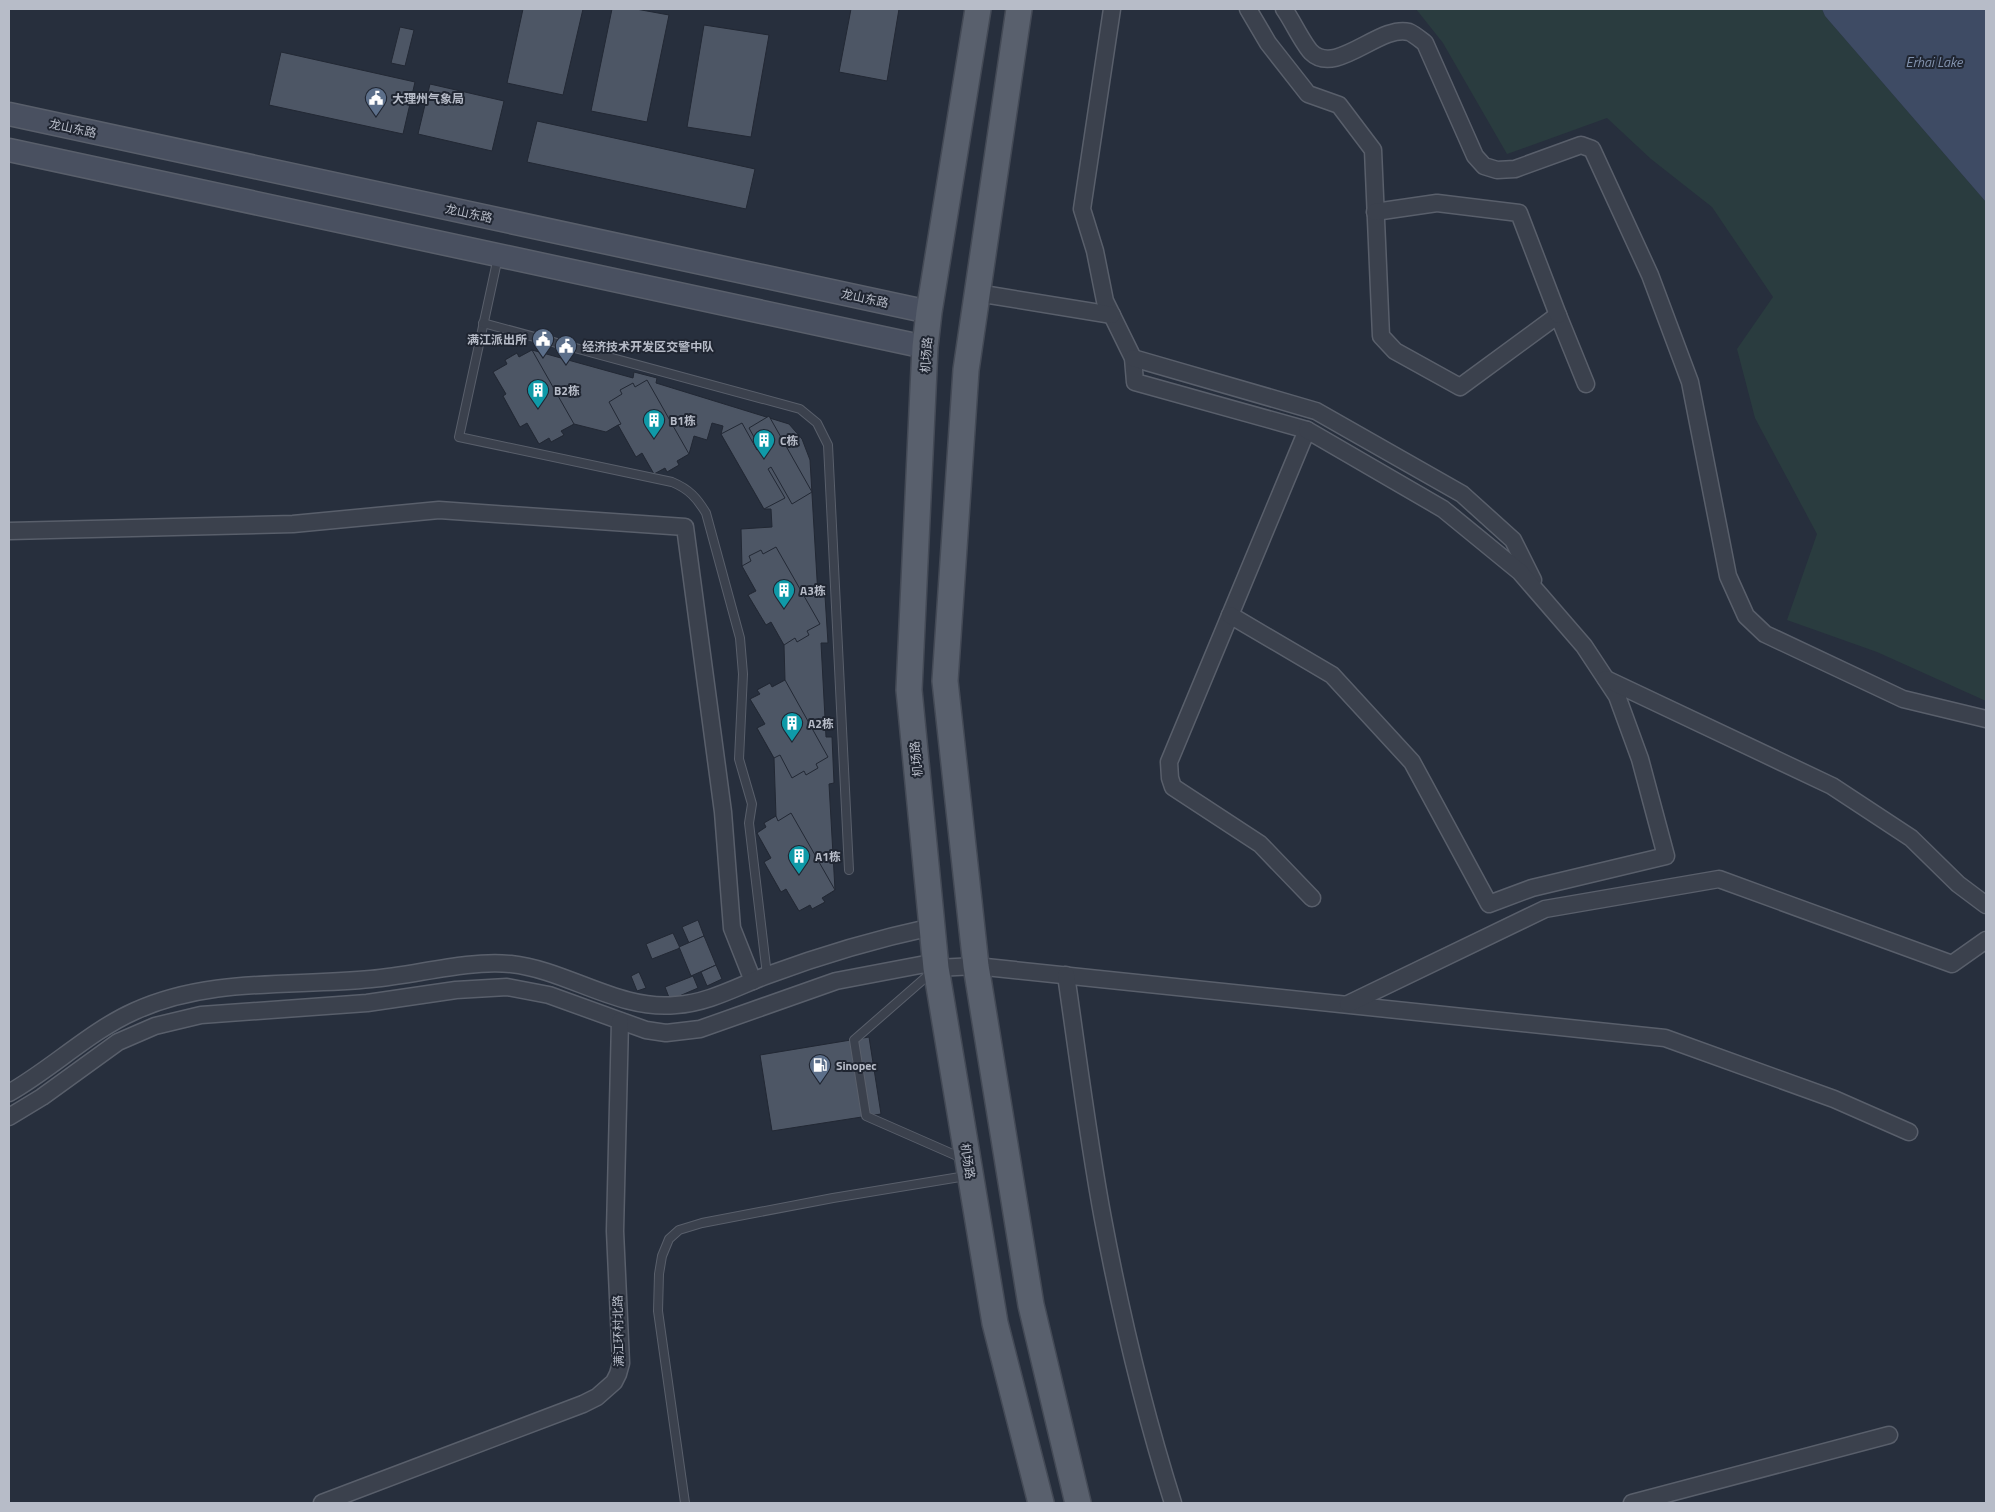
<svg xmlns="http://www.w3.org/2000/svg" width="1995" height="1512" viewBox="0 0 1995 1512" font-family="'Titillium Web','Noto Sans SC',sans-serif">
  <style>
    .green { fill: #2a3c3f }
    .water { fill: #3e4b64 }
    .building { fill: #4d5665; stroke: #222834 }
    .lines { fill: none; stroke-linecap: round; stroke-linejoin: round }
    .lane-casing { stroke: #595f6b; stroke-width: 10 }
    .street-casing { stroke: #595f6b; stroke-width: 19 }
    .secondary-casing { stroke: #595f6b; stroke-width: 25 }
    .primary-casing { stroke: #444a56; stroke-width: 28 }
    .lane { stroke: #3b414d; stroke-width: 8 }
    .street { stroke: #3b414d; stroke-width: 16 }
    .secondary { stroke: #495060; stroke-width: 22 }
    .primary { stroke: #59606d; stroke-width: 25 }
    .labels { text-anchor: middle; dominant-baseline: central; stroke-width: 4; stroke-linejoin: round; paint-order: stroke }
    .poi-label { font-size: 12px; font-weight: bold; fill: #b7bcc8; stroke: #202632; text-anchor: start }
    .street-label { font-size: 12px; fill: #b7bcc8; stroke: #202632 }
    .water-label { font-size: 14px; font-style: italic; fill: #8191ac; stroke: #202632 }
  </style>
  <rect width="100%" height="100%" fill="#272f3d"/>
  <polygon class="green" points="1416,9 1822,9 1825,16 1986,202 1986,701 1877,652 1787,620 1817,534 1755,418 1737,349 1773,297 1712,207 1651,159 1607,118 1507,154 1443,43"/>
  <polygon class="water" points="1822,9 1986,9 1986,202 1825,16"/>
  <g class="building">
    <polygon points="523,9 583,9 563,95 507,83"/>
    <polygon points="612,9 636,9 669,15 647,122 591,111"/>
    <polygon points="851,9 899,9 887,81 839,72"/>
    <polygon points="704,25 769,35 751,137 687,127"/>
    <polygon points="400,27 414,30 405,66 391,63"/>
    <polygon points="281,52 415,82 403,134 269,105"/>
    <polygon points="430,84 504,101 492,151 418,134"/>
    <polygon points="537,121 755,169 746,209 527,162"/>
    <polygon points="532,350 633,378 634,372 657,378 656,383 789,424 802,439 810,460 818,596 825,596 828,643 821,643 826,737 832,737 834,783 829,784 835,890 822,898 825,902 812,909 810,905 799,911 786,889 781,892 764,862 771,858 757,833 766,827 764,823 776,816 774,758 757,728 765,724 750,699 760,694 757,690 770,683 772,687 785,680 784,645 771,622 766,625 748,595 756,591 742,566 741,529 772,527 771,509 764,509 721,434 723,426 712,423 707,440 694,436 689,454 677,461 679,465 667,472 665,468 654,474 642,453 636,457 618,425 606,432 574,424 561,431 564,435 551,442 549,438 539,444 527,423 520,427 503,396 506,394 493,372 507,364 505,360 517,353 519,357"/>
    <polygon points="532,350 574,424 561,431 564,435 551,442 549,438 539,444 527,423 520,427 503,396 506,394 493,372 507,364 505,360 517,353 519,357"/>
    <polygon points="647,380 689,454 677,461 679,465 667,472 665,468 654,474 642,453 636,457 618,425 621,424 609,402 622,394 620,390 633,383 635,387"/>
    <polygon points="769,416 812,492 792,504 771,467 768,469 785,498 764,509 721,434 742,423 757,450 760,448 749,428"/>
    <polygon points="776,547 820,624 807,631 809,635 797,642 795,638 784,645 771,622 766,625 748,595 756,591 742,566 751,561 749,556 761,550 763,554"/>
    <polygon points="785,680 828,757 816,764 818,768 806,775 804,771 792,778 780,755 774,758 757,728 765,724 750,699 760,694 757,690 770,683 772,687"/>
    <polygon points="791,813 835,890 822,898 825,902 812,909 810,905 799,911 786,889 781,892 764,862 771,858 757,833 766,827 764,823 776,816 778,821"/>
    <polygon points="698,920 704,936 689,943 682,927"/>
    <polygon points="673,933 680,948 652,959 646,944"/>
    <polygon points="704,936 716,965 691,976 679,947"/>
    <polygon points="716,965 722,979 707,986 701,972"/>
    <polygon points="639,972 646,988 637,991 631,976"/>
    <polygon points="693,976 698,988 670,1000 665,987"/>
    <polygon points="869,1037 881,1114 772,1131 760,1055"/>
  </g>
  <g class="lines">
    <g class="lane-casing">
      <g id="lane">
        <path d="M498 257 459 437 672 482C689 489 697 498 706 513L740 638 743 674 739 759 752 804 749 823 767 975"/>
        <polyline points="483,323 800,409 817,423 828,445 849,870"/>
        <polyline points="933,971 854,1040 866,1116 964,1159"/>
        <polyline points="685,1503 658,1311 659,1274 662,1256 669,1239 679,1230 702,1223 833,1198 966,1176"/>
      </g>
    </g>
    <g class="street-casing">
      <g id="street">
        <polyline points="1112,9 1082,209 1095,251 1105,301 1133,358 1135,382 1307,430 1169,762 1170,778 1173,787 1260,844 1312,898"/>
        <polyline points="1248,9 1268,43 1308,94 1339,105 1373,150 1381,336 1395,351 1460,387 1558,315 1586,384"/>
        <path d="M1284 9C1292 20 1302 42 1311 52 1336 77 1380 24 1409 32 1414 34 1421 40 1425 43L1475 156 1484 166 1497 170 1515 169 1581 145 1592 149 1650 275 1690 382 1728 576 1746 616 1765 634 1903 699 1986 719"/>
        <polyline points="1375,212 1437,203 1519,213 1558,315"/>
        <polyline points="977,293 1112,315"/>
        <polyline points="1133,358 1316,411 1462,494 1513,540 1533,580"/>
        <polyline points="9,531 293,524 439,510 685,527 723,812 732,928 753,981"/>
        <polyline points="1230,615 1332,675 1412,762 1489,904 1532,888 1666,856 1640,759 1617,696 1584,646 1520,572 1443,509 1307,430"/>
        <polyline points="1606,679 1832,786 1911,838 1958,884 1986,905"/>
        <polyline points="936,968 976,966 1665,1038 1834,1099 1909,1132"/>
        <path d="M1066 975C1078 1057 1088 1139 1103 1219 1121 1315 1144 1411 1173 1503"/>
        <polyline points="1348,1004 1545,909 1719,879 1952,964 1986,940"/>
        <path d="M9 1093C53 1068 90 1031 135 1011 210 977 292 987 371 979 418 975 464 960 511 964 567 970 619 1011 676 1005 709 1003 738 986 768 975 822 955 876 939 932 927"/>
        <polyline points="9,1117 42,1097 118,1042 155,1026 201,1015 367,1003 456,990 507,987 549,995 646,1030 666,1033 700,1029 836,981 936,962"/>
        <polyline points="322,1503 583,1404 597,1397 614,1382 618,1374 621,1363 615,1231 620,1021"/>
        <polyline points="1632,1503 1889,1435"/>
      </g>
    </g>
    <g class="secondary-casing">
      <g id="secondary">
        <polyline points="9,114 929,312"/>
        <polyline points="9,150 925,347"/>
      </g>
    </g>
    <g class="primary-casing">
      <g id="primary">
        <polyline points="978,9 929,312 925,347 909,690 936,968 995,1323 1041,1503"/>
        <polyline points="1019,9 966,370 945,681 976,966 1031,1305 1078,1503"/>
      </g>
    </g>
    <use href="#lane" class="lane"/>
    <use href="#street" class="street"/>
    <use href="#secondary" class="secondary"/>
    <use href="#primary" class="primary"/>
  </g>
  <defs>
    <g id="civic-pin" transform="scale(1.125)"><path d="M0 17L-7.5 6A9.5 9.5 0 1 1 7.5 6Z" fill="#5c6f8a" stroke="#202632"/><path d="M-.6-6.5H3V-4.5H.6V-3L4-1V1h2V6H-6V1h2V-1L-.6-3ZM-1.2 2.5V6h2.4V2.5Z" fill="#fff"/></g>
    <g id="building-pin" transform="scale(1.125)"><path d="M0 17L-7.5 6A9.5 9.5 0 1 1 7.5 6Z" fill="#0f9aa8" stroke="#202632"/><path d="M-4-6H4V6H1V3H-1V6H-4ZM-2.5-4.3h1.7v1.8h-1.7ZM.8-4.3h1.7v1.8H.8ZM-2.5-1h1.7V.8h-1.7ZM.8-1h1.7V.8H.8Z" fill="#fff"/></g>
    <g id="fuel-pin" transform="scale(1.125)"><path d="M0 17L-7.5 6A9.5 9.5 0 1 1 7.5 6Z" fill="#5c6f8a" stroke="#202632"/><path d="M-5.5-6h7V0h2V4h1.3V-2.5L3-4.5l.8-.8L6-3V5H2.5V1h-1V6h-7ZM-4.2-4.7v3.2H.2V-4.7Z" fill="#fff"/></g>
  </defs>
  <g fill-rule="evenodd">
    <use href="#civic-pin" x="376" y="98"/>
    <use href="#civic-pin" x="543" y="339"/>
    <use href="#civic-pin" x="566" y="346"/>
    <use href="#building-pin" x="538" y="390"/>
    <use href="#building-pin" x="654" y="420"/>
    <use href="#building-pin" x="764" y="440"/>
    <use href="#building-pin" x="784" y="590"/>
    <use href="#building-pin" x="792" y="723"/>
    <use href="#building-pin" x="799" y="856"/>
    <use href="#fuel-pin" x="820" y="1065"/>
  </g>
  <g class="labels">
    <g class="poi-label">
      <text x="392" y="98">大理州气象局</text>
      <text x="527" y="339" text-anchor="end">满江派出所</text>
      <text x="582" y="346">经济技术开发区交警中队</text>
      <text x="554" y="390">B2栋</text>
      <text x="670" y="420">B1栋</text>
      <text x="780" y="440">C栋</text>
      <text x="800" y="590">A3栋</text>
      <text x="808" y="723">A2栋</text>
      <text x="815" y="856">A1栋</text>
      <text x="836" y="1065">Sinopec</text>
    </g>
    <g class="street-label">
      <text transform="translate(73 128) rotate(12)">龙山东路</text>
      <text transform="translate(469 213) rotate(12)">龙山东路</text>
      <text transform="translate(865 298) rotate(12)">龙山东路</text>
      <text transform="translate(926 355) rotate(-86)">机场路</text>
      <text transform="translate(916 759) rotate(-96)">机场路</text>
      <text transform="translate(968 1161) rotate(81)">机场路</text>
      <text transform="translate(618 1331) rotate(-91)">满江环村北路</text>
    </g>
    <g class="water-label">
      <text x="1934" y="61">Erhai Lake</text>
    </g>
  </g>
  <rect width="1995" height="1512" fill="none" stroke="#b7bcc8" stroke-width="20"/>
</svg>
